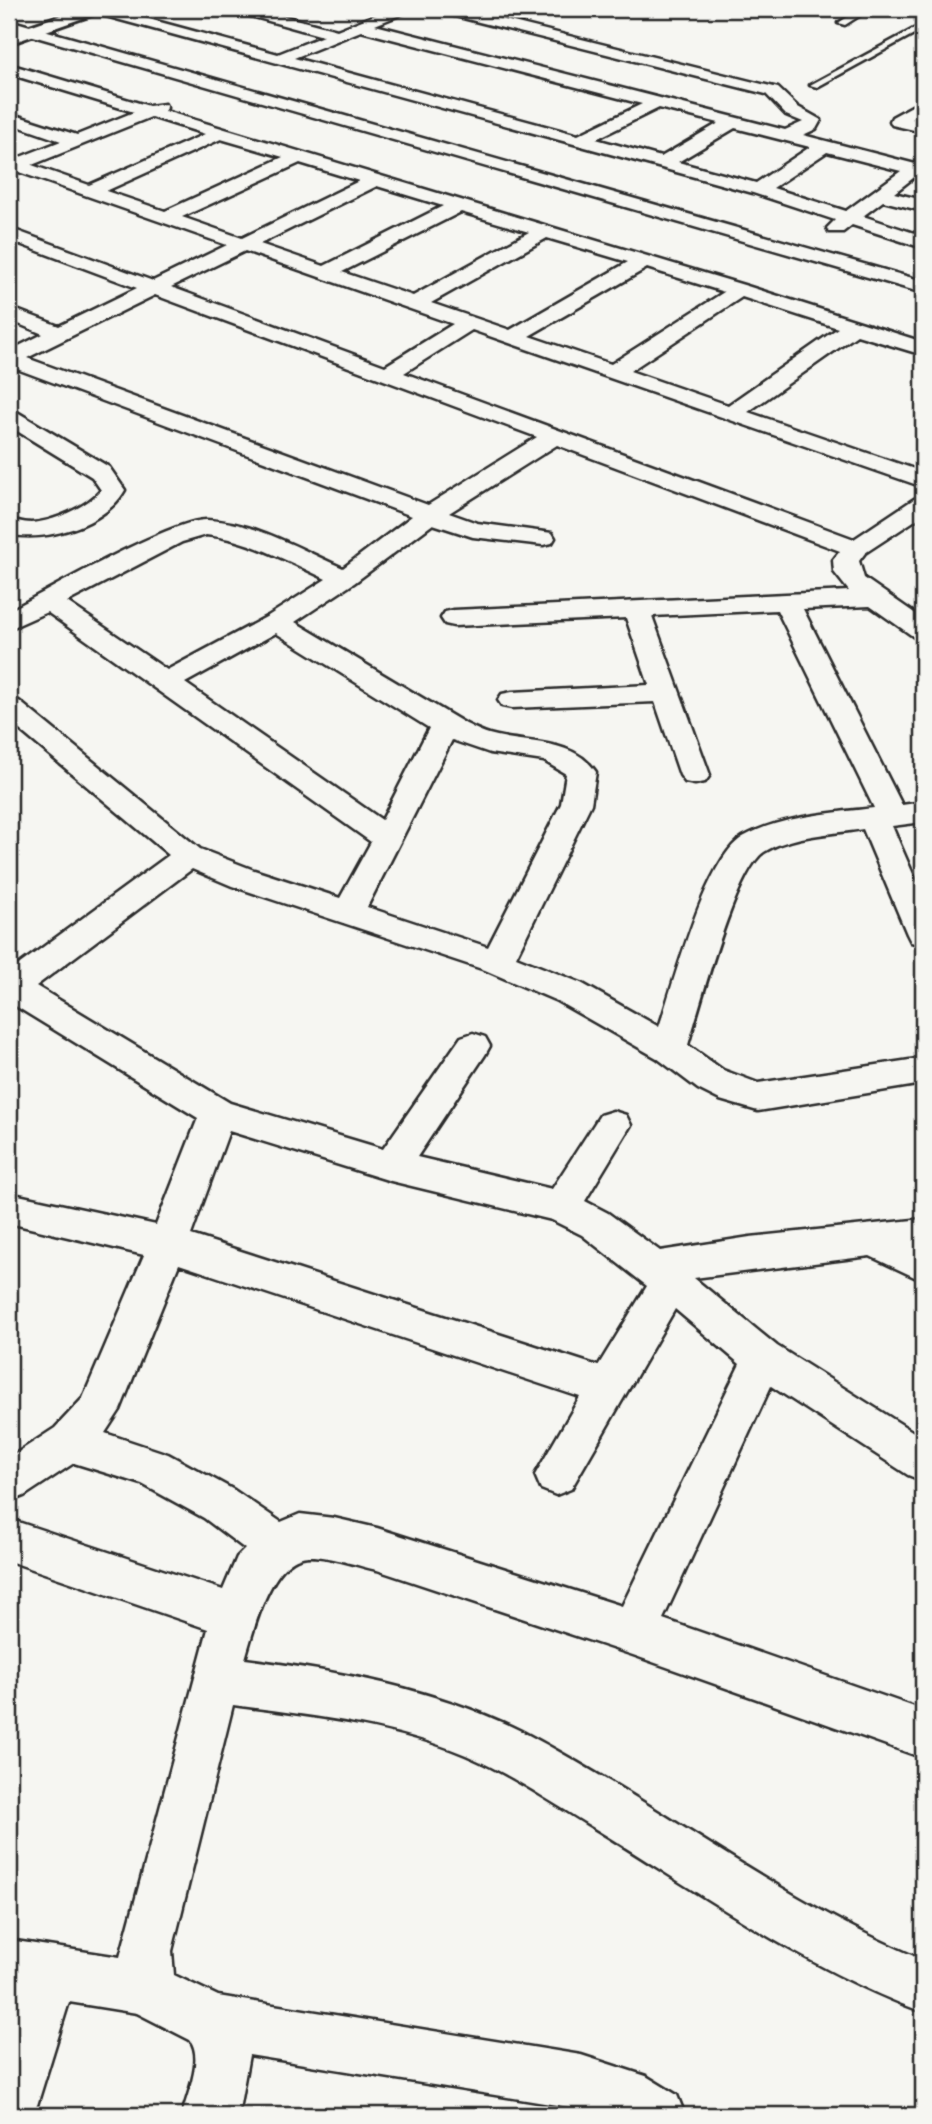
<svg xmlns="http://www.w3.org/2000/svg" width="932" height="2124" viewBox="0 0 932 2124" font-family="'Patrick Hand',sans-serif">
  <style>
    .lines { fill: none; stroke-linecap: round; stroke-linejoin: round }
    .service-casing { stroke: #2b2b2b; stroke-width: 5 }
    .minor-casing { stroke: #2b2b2b; stroke-width: 5 }
    .tertiary-casing { stroke: #2b2b2b; stroke-width: 6 }
    .service { fill: #f6f6f2; fill-rule: evenodd }
    .minor { fill: #f6f6f2; fill-rule: evenodd }
    .tertiary { fill: #f6f6f2; fill-rule: evenodd }
  </style>
  <rect width="100%" height="100%" fill="#f6f6f2"/>
  <filter id="ink" filterUnits="userSpaceOnUse"><feTurbulence type="fractalNoise" baseFrequency=".0143" numOctaves="2"/><feDisplacementMap in="SourceGraphic" scale="14" xChannelSelector="R" yChannelSelector="G"/><feConvolveMatrix kernelMatrix="1 2 1 2 8 2 1 2 1" color-interpolation-filters="sRGB"/></filter>
  <g filter="url(#ink)">
    <g class="lines">
      <g class="service-casing">
        <g id="service">
          <polygon points="861,9 870,9 845,25 838,23"/>
          <polygon points="923,24 923,29 817,87 810,85"/>
        </g>
      </g>
      <g class="minor-casing">
        <g id="minor">
          <path d="M89 9H112L278 54 323 36 236 12 234 9H257L337 30 390 9H409L407 12 375 25 785 130 803 122 786 115 766 94 439 12 437 9H461L778 88 798 107 821 120 816 129 803 135 923 166V176L917 175 894 193 923 200V211L883 201 863 216 923 236V248L852 225 843 232H829L827 228 835 220 753 193 91 12ZM361 31 642 104 578 135 294 58ZM659 108 719 123 661 157 596 139ZM735 128 810 147 756 183 678 162ZM827 152 901 171 846 211 773 188Z"/>
          <polygon points="9,20 923,281 923,293 9,29"/>
          <path d="M9 64 149 106 165 104 167 108 165 111 747 286 923 342V355L857 335 748 412 923 472V487L472 330 404 373 854 539 914 499 923 497V515L865 553 859 561 864 578 923 619V639L914 637 870 606 803 609 902 805 923 802V822L892 826 923 897V945L911 942 907 934 863 829C832 834 791 835 764 852 735 871 700 1006 688 1045L723 1070 758 1083 923 1058V1084L758 1111 720 1100 698 1089 657 1058 557 1001 485 970 232 886 192 869 36 986 230 1103 383 1149 461 1037 473 1033 485 1037 490 1046 485 1055 417 1157 552 1189 600 1115 613 1111 626 1115 631 1125 585 1201 608 1213 660 1251 750 1237 923 1219V1281L870 1256 694 1278 777 1346 923 1438V1481L908 1475 771 1386 663 1619 923 1710V1758L633 1655 377 1570C358 1566 319 1552 302 1557 269 1565 253 1632 245 1659 341 1672 433 1688 521 1731 658 1803 781 1901 923 1960V2012C802 1967 696 1890 586 1823 547 1799 508 1773 466 1755 392 1724 311 1715 233 1705L172 1951 174 1975 218 1996 581 2055 646 2076 677 2095 685 2115H602L581 2109 249 2055 238 2115H182C187 2095 204 2058 190 2040L137 2013 69 2002 34 2115H9V2023L18 1994 9 1992V1940L120 1957 208 1629 9 1561V1519L223 1590 237 1557 245 1549 204 1518 142 1484 74 1463 24 1496 9 1502V1458L55 1428 83 1398 144 1255 9 1223V1193L156 1225 198 1118 9 1002V972L169 855 9 721V699L19 701 200 849 254 870 340 898 371 842 47 612 9 629V611C47 591 172 519 207 520 255 522 300 549 343 568L412 516 9 366V351L43 334 9 320V307L59 326 137 288 9 240V228L153 281 227 245 16 171 9 173V158L15 159 61 141 9 123V113L77 135 134 112 9 74ZM151 117 205 134 89 185 32 165ZM221 139 283 157 165 211 106 191ZM300 163 359 181 242 238 182 217ZM377 186 443 206 324 266 260 244ZM461 212 529 232 413 296 342 272ZM547 238 628 262 510 330 431 303ZM245 251 453 324 385 366 171 287ZM647 268 724 292 611 364 529 336ZM155 295 537 437 428 505 27 358ZM742 297 838 328 728 405 630 371ZM557 445 840 551 833 560 834 572 849 591 454 610 445 612 441 618 445 624 454 626 626 618 649 685 512 692 502 694 498 700 502 706 512 708 655 702 680 775 685 782 695 784 705 782 710 775 652 616 777 610 874 808C833 813 780 816 743 837 705 860 674 983 659 1027L581 983 516 957 591 804 596 772C574 739 531 744 497 736 486 734 476 729 466 724L295 622 354 583 433 524 473 537 543 545 552 543 555 538 552 533 477 523 449 513ZM206 535C248 539 287 561 326 579L268 616 167 670 67 602 182 542ZM276 633 429 728 382 820 185 683ZM452 740 490 753 544 761 566 774 561 804 488 947 367 907ZM229 1131 391 1181 552 1220 582 1235 647 1286 598 1366 191 1235ZM179 1264 580 1397 535 1475 541 1489 556 1495 571 1489 675 1309 740 1364 622 1606 377 1528 334 1518 300 1514 281 1522 234 1490 168 1454 105 1433 120 1410Z"/>
          <polygon points="923,100 923,112 912,119 923,122 923,132 892,125 890,121 892,117"/>
          <path d="M9 410 17 412 109 467 125 490C106 525 45 543 9 534V519C16 520 23 523 31 523 53 522 87 507 101 490L92 477 9 426Z"/>
        </g>
      </g>
      <g class="tertiary-casing">
        <polygon id="tertiary" points="79,9 102,9 100,12 9,44 9,33"/>
      </g>
      <use href="#service" class="service"/>
      <use href="#minor" class="minor"/>
      <use href="#tertiary" class="tertiary"/>
    </g>
  </g>
  <rect width="932" height="2124" fill="none" stroke="#f6f6f2" stroke-width="35"/>
  <rect x="18" y="18" width="897" height="2089" fill="none" stroke="#2b2b2b" stroke-width="2.5" filter="url(#ink)"/>
</svg>
